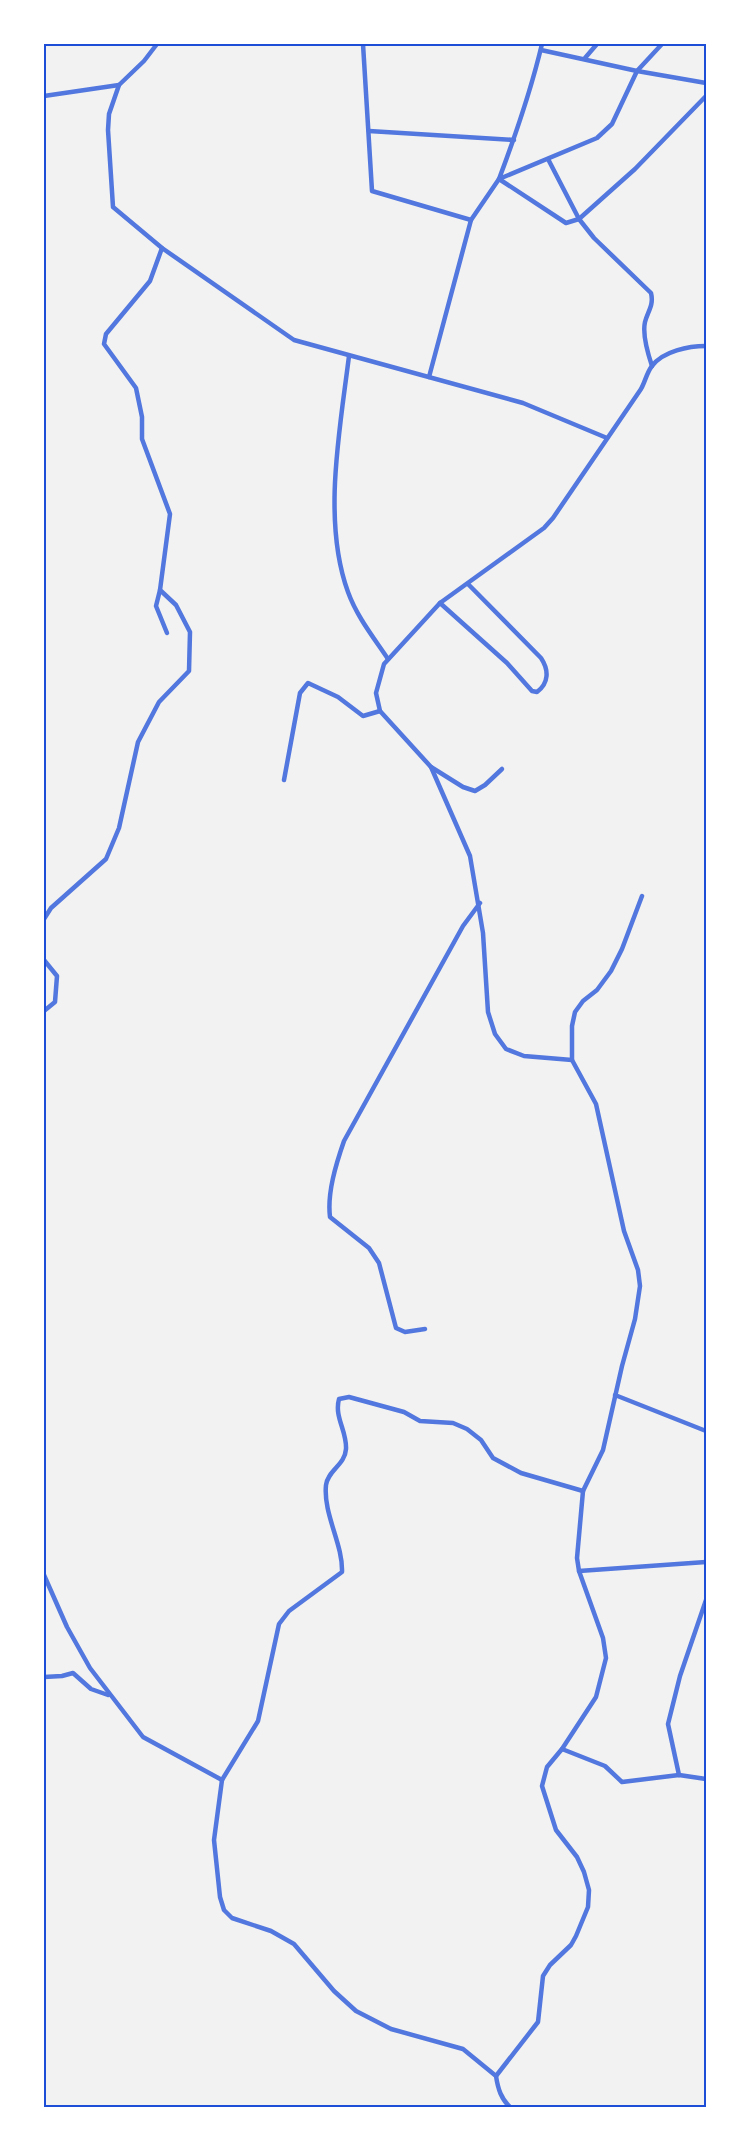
<svg xmlns="http://www.w3.org/2000/svg" width="750" height="2151" viewBox="0 0 750 2151" font-family="Arial,sans-serif">
  <style>
    .lines { fill: none; stroke-linecap: round; stroke-linejoin: round }
    .minor { stroke: #5277de; stroke-width: 4.5 }
    .neatline { fill: none; stroke: #1d4ed8; stroke-width: 2 }
  </style>
  <rect width="100%" height="100%" fill="#f2f2f2"/>
  <g class="lines">
    <g class="minor">
      <polyline points="157,44 144,61 119,85 109,114 108,130 113,207 162,248 294,340 523,403 607,438"/>
      <polyline points="363,44 372,191 471,220"/>
      <path d="M542 44C531 90 516 134 499 179L597 138 612 124 637 71 662 44"/>
      <polyline points="541,50 637,71 706,83"/>
      <polyline points="585,58 597,44"/>
      <polyline points="44,96 119,85"/>
      <polyline points="369,131 514,140"/>
      <path d="M548 159 579 219 594 238 651 293C654 305 648 311 645 322 642 335 648 354 652 366"/>
      <path d="M349 356C340 429 322 521 348 592 357 617 374 638 388 659"/>
      <polyline points="429,377 471,220 499,179 566,223 579,219 635,169 706,96"/>
      <polyline points="160,590 156,606 167,633"/>
      <path d="M440 603 507 663 532 691 537 692C549 683 549 670 541 658L468 584"/>
      <polyline points="431,767 463,787 475,791 485,785 502,769"/>
      <polyline points="284,780 300,693 308,683 338,697 363,716 380,711"/>
      <polyline points="44,919 51,908 106,859 119,828 138,742 159,702 189,671 190,632 176,605 160,590 170,514 142,439 142,417 136,388 104,344 106,334 150,281 162,248"/>
      <polyline points="44,960 57,976 55,1002 44,1011"/>
      <path d="M572 1060 524 1056 506 1049 495 1034 488 1012 483 933 470 856 431 767 380 711 376 693 384 664 440 603 544 528 553 518 641 389C645 382 647 372 652 366 663 351 689 346 706 346"/>
      <path d="M425 1329 405 1332 396 1328 379 1263 369 1248 330 1217C327 1193 336 1164 344 1141L463 926 480 903"/>
      <polyline points="615,1395 706,1431"/>
      <polyline points="579,1571 706,1562"/>
      <polyline points="44,1575 67,1627 90,1668 143,1737 222,1780"/>
      <polyline points="44,1677 62,1676 73,1673 91,1689 108,1695"/>
      <polyline points="562,1749 605,1766 622,1782 679,1775 706,1779"/>
      <polyline points="679,1775 668,1724 680,1676 706,1600"/>
      <polyline points="496,2076 538,2022 543,1976 550,1965 571,1945 576,1936 588,1907 589,1890 584,1872 577,1857 556,1830 542,1786 547,1767 562,1749 596,1697 606,1658 603,1638 579,1571 577,1558 583,1491 603,1450 622,1366 635,1319 640,1286 638,1270 624,1231 596,1104 572,1060 572,1026 575,1012 583,1001 597,990 611,971 622,949 642,896"/>
      <path d="M511 2108C501 2099 498 2089 496 2076L463 2049 391 2029 356 2011 334 1991 294 1944 271 1931 232 1918 224 1910 220 1897 214 1840 222 1780 258 1721 279 1624 289 1611 342 1572C343 1544 323 1514 326 1485 328 1470 345 1465 346 1449 347 1431 334 1417 339 1399L349 1397 404 1412 420 1421 453 1423 467 1429 481 1440 493 1458 521 1473 583 1491"/>
    </g>
  </g>
  <rect width="750" height="2151" fill="none" stroke="#ffffff" stroke-width="90"/>
  <rect x="45" y="45" width="660" height="2061" class="neatline"/>
</svg>
